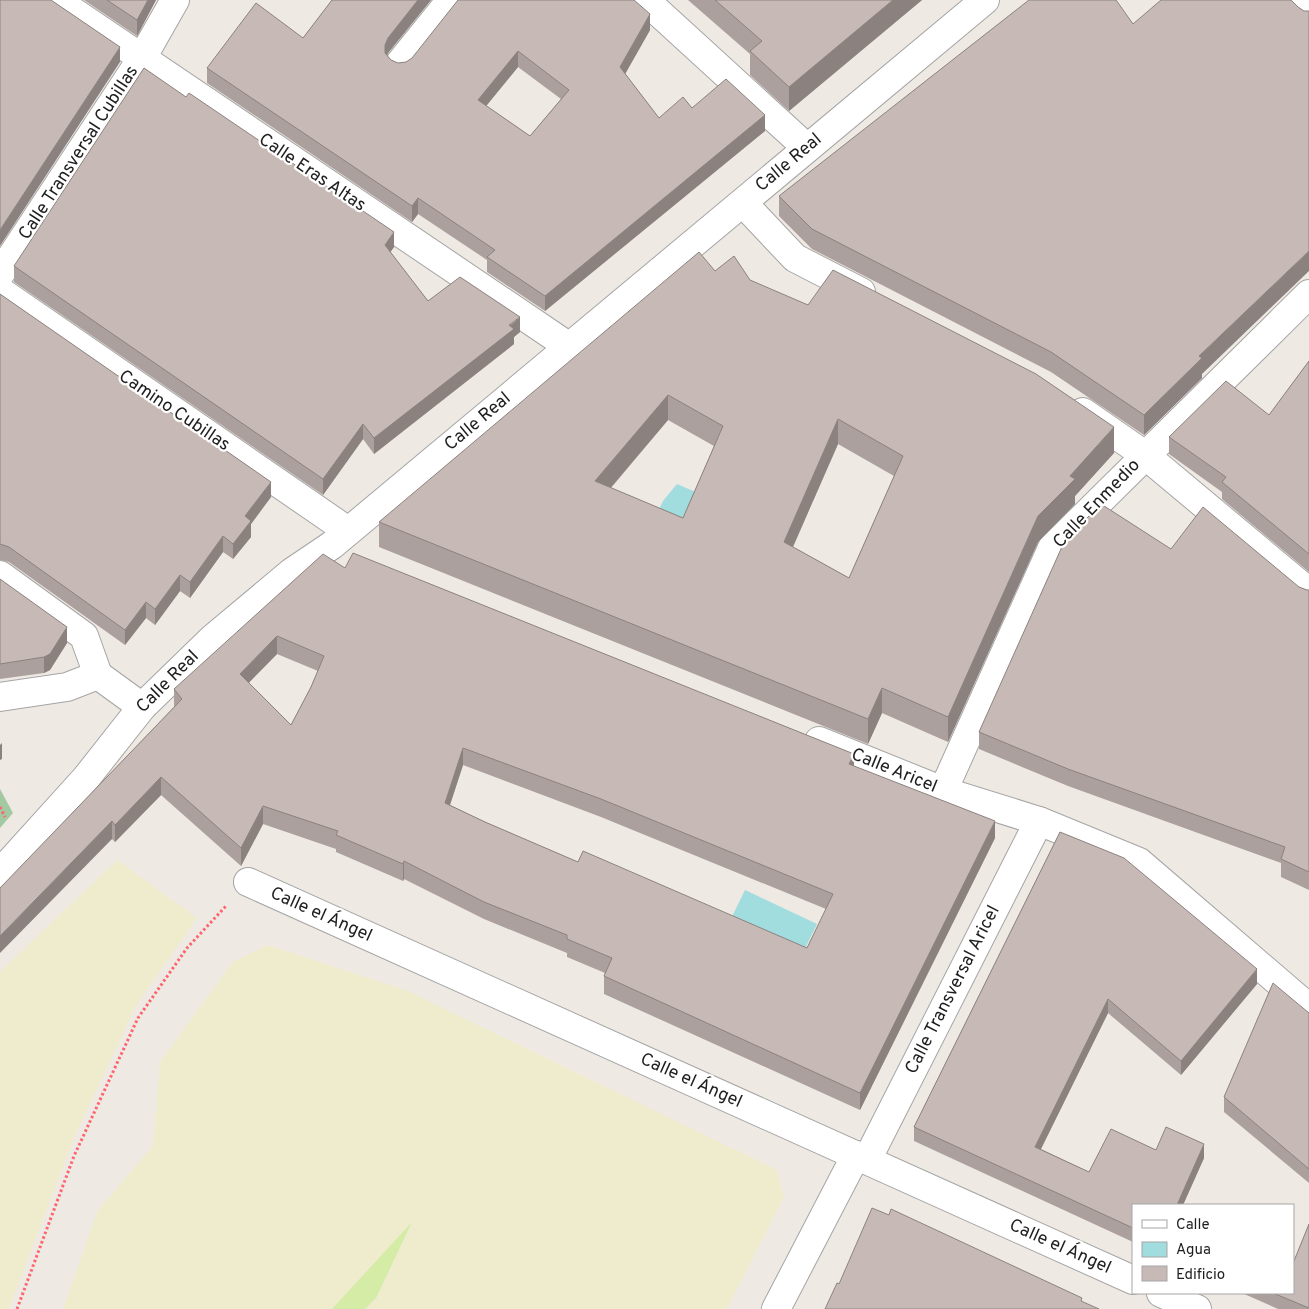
<svg xmlns="http://www.w3.org/2000/svg" width="1309" height="1309" viewBox="0 0 1309 1309" font-family="Overpass,sans-serif">
  <style>
    .farmland { fill: #efeccd }
    .grass { fill: #d4eca6 }
    .cemetery { fill: #a3c9a3 }
    .water { fill: #a1dcdf }
    .lines { fill: none; stroke-linecap: round; stroke-linejoin: round }
    .minor-casing { stroke: #a5a5a5; stroke-width: 30 }
    .tertiary-casing { stroke: #a5a5a5; stroke-width: 30 }
    .path { stroke: #ff646e; stroke-width: 3; stroke-dasharray: 2.5 2.5; stroke-linecap: butt }
    .minor { stroke: #fff; stroke-width: 28 }
    .tertiary { stroke: #fff; stroke-width: 28 }
    .wall { fill: #aba09d; fill-rule: evenodd }
    .shaded-wall { fill: #8b827f }
    .building { fill: #c7bab6; stroke: #8b827f; fill-rule: evenodd }
    .labels { text-anchor: middle; dominant-baseline: central; stroke-width: 4.5; stroke-linejoin: round; paint-order: stroke }
    .street-label { font-size: 18px; fill: #1e1e1e; stroke: #fff }
  </style>
  <rect width="100%" height="100%" fill="#efe9e3"/>
  <g class="farmland">
    <polygon points="117,860 197,918 137,1004 74,1138 9,1309 0,1309 0,972"/>
    <polygon points="268,945 408,991 777,1170 784,1197 727,1309 365,1309 376,1298 411,1224 332,1309 63,1309 98,1210 153,1146 160,1062 233,962"/>
  </g>
  <polygon class="grass" points="412,1222 376,1298 365,1309 332,1309"/>
  <polygon class="cemetery" points="0,789 13,813 0,828"/>
  <g class="water">
    <polygon points="677,484 698,493 681,534 653,522 663,501"/>
    <polygon points="745,890 817,924 799,961 727,927"/>
  </g>
  <g class="lines">
    <g class="minor-casing">
      <g id="minor">
        <polyline points="56,0 568,346"/>
        <polyline points="645,0 807,148"/>
        <polyline points="1293,0 1309,16"/>
        <polyline points="400,63 451,0"/>
        <polyline points="743,203 795,258 861,292"/>
        <polyline points="0,274 142,58 175,0"/>
        <polyline points="0,291 348,531"/>
        <polyline points="1083,412 1145,455 1309,592"/>
        <polyline points="0,575 84,636 98,675"/>
        <polyline points="0,697 67,687 98,675 142,707"/>
        <polyline points="943,791 1052,548 1309,294"/>
        <polyline points="248,882 1133,1280"/>
        <polyline points="867,1160 1039,821"/>
        <polyline points="1161,1293 1197,1309"/>
        <polyline points="776,1309 856,1155"/>
      </g>
    </g>
    <g class="tertiary-casing">
      <g id="tertiary">
        <polyline points="819,741 943,791 1039,821 1139,862 1309,1008"/>
        <polyline points="0,873 86,778 142,707 212,639 292,572 332,545 985,0"/>
      </g>
    </g>
    <g class="path">
      <polyline points="0,807 5,817"/>
      <polyline points="17,1309 74,1156 138,1018 187,948 226,906"/>
    </g>
    <use href="#minor" class="minor"/>
    <use href="#tertiary" class="tertiary"/>
  </g>
  <g class="wall">
    <polygon points="84,0 156,0 137,36"/>
    <path d="M332 0H431L388 53 387 55 391 60 398 63 650 30 625 74 659 118 692 108 765 131 545 311 487 272V260L418 214 412 222 207 83V68L303 38ZM518 67 561 99 530 136 486 106Z"/>
    <polygon points="688,0 922,0 789,111 750,75 750,54"/>
    <polygon points="779,196 1202,374 1202,378 1144,435 1051,372 812,249 779,216"/>
    <polygon points="394,247 390,252 428,301 520,332 514,337 514,344 374,454 363,439 323,495 14,282 14,266"/>
    <path d="M715 271 750 280 1114 453 1075 496V504L1038 542 948 742 882 713 868 744 379 547V522ZM668 420 714 446 683 518 611 488ZM838 444 894 476 849 578 793 547Z"/>
    <polygon points="0,294 271,497 251,524 251,537 233,559 223,552 190,598 180,591 155,625 146,618 125,645 9,562 0,560"/>
    <polygon points="1309,361 1309,572 1222,499 1222,492 1169,454 1169,437 1269,415"/>
    <polygon points="1171,549 1299,587 1307,590 1309,590 1309,890 1281,877 1281,863 1068,786 979,749 979,732"/>
    <path d="M345 568 854 766 995 838 860 1110 604 994V976L605 973 567 957V953L484 919 404 879 403 881 336 852V849L263 824 241 866 161 795 115 842 112 839 20 868 174 707V689ZM277 654 318 671 311 687 291 725 248 683ZM463 765 601 817 826 909 807 948 578 862 485 822 450 805Z"/>
    <polygon points="0,579 67,643 50,670 44,673 0,679"/>
    <polygon points="1060,832 1257,984 1181,1075 1108,1013 1041,1149 1089,1172 1156,1150 1204,1158 1183,1205 1133,1205 1133,1242 914,1141 914,1127"/>
    <polygon points="1309,1013 1309,1183 1224,1112 1224,1097"/>
    <polygon points="1309,1224 1309,1309 1278,1309 1242,1293 1293,1293 1294,1261"/>
  </g>
  <g class="shaded-wall">
    <polygon points="148,0 156,0 137,36 137,20"/>
    <polygon points="418,0 431,0 388,53 385,60 385,45 388,38"/>
    <polygon points="893,0 922,0 789,111 789,87"/>
    <polygon points="650,14 650,30 620,83 620,67"/>
    <polygon points="120,47 120,62 0,246 0,230"/>
    <polygon points="518,51 518,67 478,116 478,100"/>
    <polygon points="765,115 765,131 545,311 545,296"/>
    <polygon points="418,198 418,214 412,222 412,206"/>
    <polygon points="394,232 394,247 385,260 385,245"/>
    <polygon points="1309,251 1309,271 1202,374 1202,378 1144,435 1144,415 1199,356"/>
    <polygon points="520,317 520,332 514,337 514,344 374,454 374,438"/>
    <polygon points="668,395 668,420 595,506 595,481"/>
    <polygon points="838,419 838,444 784,567 784,542"/>
    <polygon points="363,424 363,439 323,495 323,479"/>
    <polygon points="1114,427 1114,453 1075,496 1075,504 1038,542 948,742 948,717 1038,516 1070,476"/>
    <polygon points="271,482 271,497 251,524 251,537 233,559 233,544 245,516"/>
    <polygon points="223,536 223,552 190,598 190,582"/>
    <polygon points="180,575 180,591 155,625 155,609"/>
    <polygon points="146,602 146,618 125,645 125,630"/>
    <polygon points="67,627 67,643 50,670 44,673 44,657"/>
    <polygon points="277,636 277,654 240,692 240,674"/>
    <polygon points="882,688 882,713 868,744 868,719"/>
    <polygon points="2,743 2,759 0,760 0,745"/>
    <polygon points="463,748 463,765 445,820 445,803"/>
    <polygon points="854,754 854,772 849,764"/>
    <polygon points="161,777 161,795 115,842 115,825"/>
    <polygon points="263,806 263,824 241,866 241,848"/>
    <polygon points="112,821 112,839 0,953 0,936"/>
    <polygon points="995,821 995,838 860,1110 860,1093"/>
    <polygon points="404,861 404,879 403,881 403,864"/>
    <polygon points="1257,969 1257,984 1181,1075 1181,1061"/>
    <polygon points="1108,999 1108,1013 1035,1161 1035,1147"/>
    <polygon points="1204,1144 1204,1158 1183,1205 1177,1205"/>
  </g>
  <g class="building">
    <polygon points="0,0 51,0 120,47 0,230"/>
    <polygon points="107,0 148,0 137,20"/>
    <path d="M332 0H418L388 38 385 45V53L391 60 398 63 406 62 412 58 458 0H634L650 14 620 67 659 118 683 97 692 108 726 79 765 115 545 296 487 257 495 250 418 198 412 206 207 68 256 3 303 38ZM518 51 569 90 530 136 478 100Z"/>
    <polygon points="715,0 893,0 789,87 750,51 762,41"/>
    <polygon points="1029,0 1116,0 1133,24 1161,0 1291,0 1298,7 1304,11 1309,11 1309,251 1199,356 1202,358 1144,415 1051,352 812,229 779,196"/>
    <polygon points="144,68 186,97 189,93 394,232 385,245 428,301 460,277 520,317 509,325 514,329 374,438 363,424 323,479 14,266"/>
    <path d="M699 252 715 271 734 256 750 280 808 305 833 270 1036 374 1114 427 1070 476 1075 479 1038 516 948 717 882 688 868 719 379 522ZM668 395 723 426 683 518 595 481ZM838 419 903 456 849 578 784 542Z"/>
    <polygon points="0,294 271,482 245,516 251,521 233,544 223,536 190,582 180,575 155,609 146,602 125,630 9,547 0,544"/>
    <polygon points="1309,361 1309,554 1222,482 1226,477 1169,437 1226,381 1269,415"/>
    <polygon points="1101,504 1171,549 1203,507 1299,587 1307,590 1309,590 1309,872 1281,859 1285,847 1068,769 979,732 1065,540"/>
    <path d="M353 553 854 754 849 764 995 821 860 1093 604 976 612 958 567 939V935L484 902 404 861 403 864 336 835 338 831 263 806 241 848 161 777 115 825 112 821 0 936V888L182 699 174 689 323 554 345 568ZM277 636 324 656 311 687 291 725 240 674ZM463 748 601 799 833 894 807 948 583 851 578 862 485 822 445 803Z"/>
    <polygon points="0,579 67,627 50,654 44,657 0,664"/>
    <polygon points="1060,832 1124,858 1257,969 1181,1061 1108,999 1035,1147 1089,1172 1111,1129 1156,1150 1166,1127 1204,1144 1177,1205 1133,1205 1133,1228 914,1127"/>
    <polygon points="1273,983 1309,1013 1309,1169 1224,1097"/>
    <polygon points="872,1208 889,1215 891,1209 1082,1298 1081,1301 1099,1309 825,1309 837,1283 839,1284"/>
    <polygon points="1309,1224 1309,1308 1273,1293 1293,1293 1293,1260 1294,1261"/>
  </g>
  <g class="labels">
    <g class="street-label">
      <text transform="translate(79 153) rotate(-57)">Calle Transversal Cubillas</text>
      <text transform="translate(789 163) rotate(-40)">Calle Real</text>
      <text transform="translate(312 173) rotate(34)">Calle Eras Altas</text>
      <text transform="translate(174 411) rotate(34)">Camino Cubillas</text>
      <text transform="translate(478 422) rotate(-40)">Calle Real</text>
      <text transform="translate(1097 504) rotate(-46)">Calle Enmedio</text>
      <text transform="translate(168 682) rotate(-45)">Calle Real</text>
      <text transform="translate(894 771) rotate(22)">Calle Aricel</text>
      <text transform="translate(321 915) rotate(24)">Calle el Ángel</text>
      <text transform="translate(953 990) rotate(-63)">Calle Transversal Aricel</text>
      <text transform="translate(691 1081) rotate(24)">Calle el Ángel</text>
      <text transform="translate(1060 1247) rotate(24)">Calle el Ángel</text>
    </g>
  </g>
  <rect x="1132" y="1204" width="162" height="90" fill="#ffffff" stroke="#a5a5a5"/>
  <rect x="1142" y="1220" width="25" height="8" fill="#ffffff" stroke="#a5a5a5"/>
  <text x="1176" y="1229" font-size="15" fill="#1e1e1e">Calle</text>
  <rect x="1142" y="1242" width="25" height="15" fill="#a1dcdf" stroke="#a5a5a5"/>
  <text x="1176" y="1254" font-size="15" fill="#1e1e1e">Agua</text>
  <rect x="1142" y="1266" width="25" height="15" fill="#c7bab6" stroke="#a5a5a5"/>
  <text x="1176" y="1279" font-size="15" fill="#1e1e1e">Edificio</text>
</svg>
